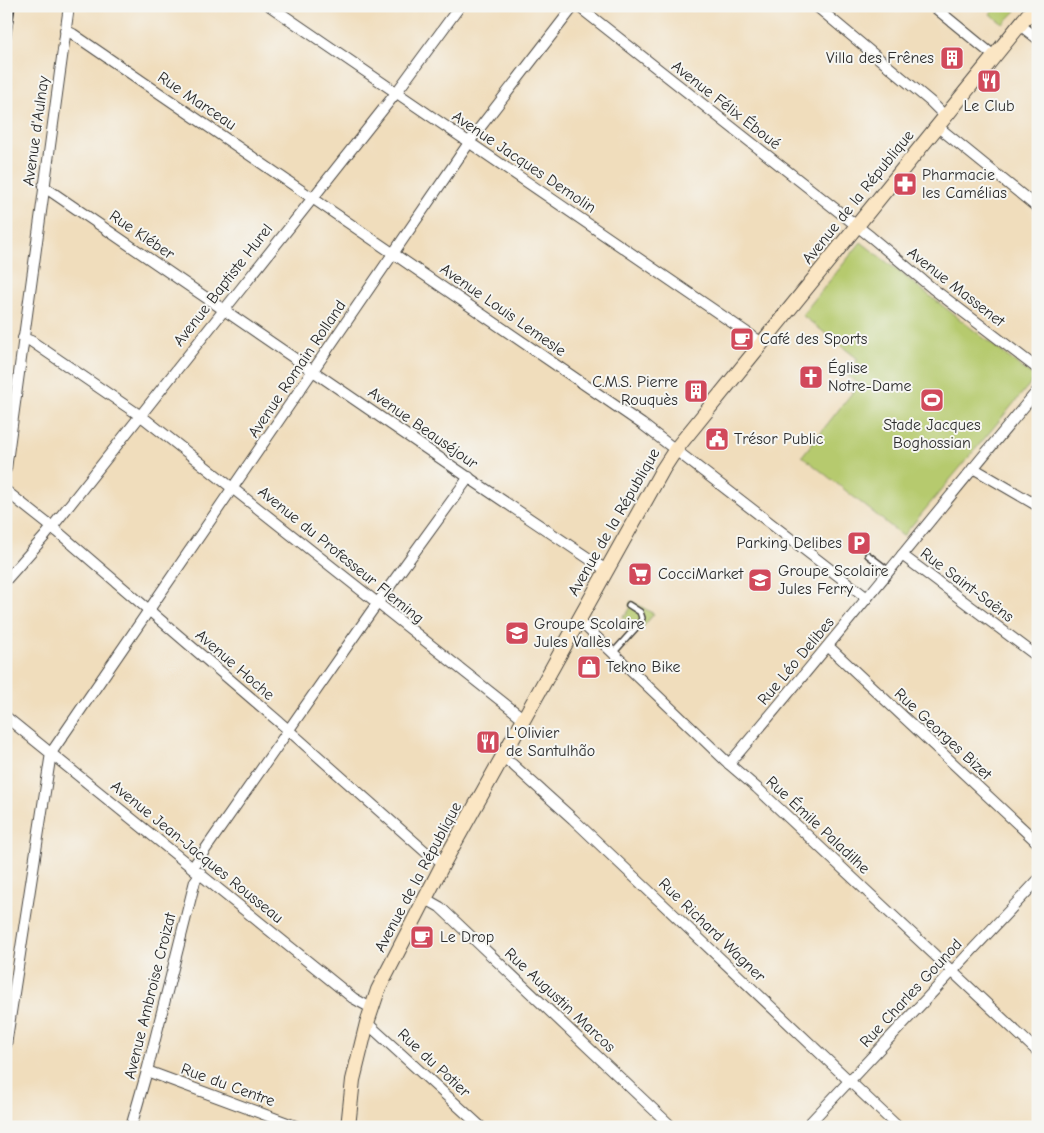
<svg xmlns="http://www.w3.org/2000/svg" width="1044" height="1133" viewBox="0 0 1044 1133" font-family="'Comic Neue',sans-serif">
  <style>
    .green { fill: #b6ca6e; stroke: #707a4c }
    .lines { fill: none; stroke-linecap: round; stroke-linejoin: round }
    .lane-casing { stroke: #494641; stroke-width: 8 }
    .street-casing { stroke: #494641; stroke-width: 12 }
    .secondary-casing { stroke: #494641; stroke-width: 16 }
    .lane { stroke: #fff; stroke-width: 5 }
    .street { stroke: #fff; stroke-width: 10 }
    .secondary { stroke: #fbe6c4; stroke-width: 14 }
    .rail-casing { stroke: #2b2b2b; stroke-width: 5.5 }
    .rail { stroke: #f6f6f2; stroke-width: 4; stroke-dasharray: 11; stroke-linecap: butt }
    .labels { text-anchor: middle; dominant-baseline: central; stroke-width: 4; stroke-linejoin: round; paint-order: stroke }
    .poi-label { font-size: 16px; fill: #2b2b2b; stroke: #f6f6f2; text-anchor: start }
    .street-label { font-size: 16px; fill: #2b2b2b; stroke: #f6f6f2 }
  </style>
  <rect width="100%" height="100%" fill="#f6f6f2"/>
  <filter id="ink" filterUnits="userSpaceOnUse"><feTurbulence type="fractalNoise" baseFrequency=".02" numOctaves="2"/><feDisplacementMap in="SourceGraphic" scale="10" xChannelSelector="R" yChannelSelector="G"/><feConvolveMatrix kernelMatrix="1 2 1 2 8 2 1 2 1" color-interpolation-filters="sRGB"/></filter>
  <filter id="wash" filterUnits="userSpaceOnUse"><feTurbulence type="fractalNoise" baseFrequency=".0096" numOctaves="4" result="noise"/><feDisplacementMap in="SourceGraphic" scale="20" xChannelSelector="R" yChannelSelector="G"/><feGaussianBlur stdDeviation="1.12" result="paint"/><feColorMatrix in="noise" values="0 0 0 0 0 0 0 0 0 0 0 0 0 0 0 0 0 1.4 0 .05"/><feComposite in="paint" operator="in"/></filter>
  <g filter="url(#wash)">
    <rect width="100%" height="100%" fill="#f0ddbc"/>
    <g class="green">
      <polygon points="996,6 1011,6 1016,11 1003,24 990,14"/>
      <polygon points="861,242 1035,378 903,536 802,456 859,384 847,375 858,359 802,315"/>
      <polygon points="631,601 654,614 641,629 629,618 627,620 623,617 624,614 626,615 631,607 629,606"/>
    </g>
  </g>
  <g filter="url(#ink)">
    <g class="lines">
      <g class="lane-casing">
        <g id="lane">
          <polyline points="868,555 889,571"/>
          <polyline points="613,653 640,623 642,618 640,612 629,605"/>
        </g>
      </g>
      <g class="street-casing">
        <g id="street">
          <polyline points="270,6 762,343"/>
          <polyline points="578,6 871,237 932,288 1038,369"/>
          <polyline points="816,6 931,102 945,116"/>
          <polyline points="933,6 994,56"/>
          <polyline points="1020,25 1038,39"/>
          <polyline points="65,30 73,34 642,424 867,598"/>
          <polyline points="937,126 1038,208"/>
          <polyline points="43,186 475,482 606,570"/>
          <polyline points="23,338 31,341 145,419 524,719"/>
          <polyline points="973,468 1038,506"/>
          <polyline points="6,469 69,6"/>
          <polyline points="6,491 58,532 285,727 428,854 444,862"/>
          <polyline points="902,555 1038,657"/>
          <polyline points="6,580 45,536 396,93 460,6"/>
          <polyline points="577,623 587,628 729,764 757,788 1038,1052"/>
          <polyline points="829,647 1038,843"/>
          <polyline points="6,717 353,998 371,1008"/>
          <polyline points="502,759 512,764 573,819 898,1127"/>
          <path d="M729 764C834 641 934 514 1038 390"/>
          <polyline points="193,867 371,612 469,477"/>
          <polyline points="424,898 440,907 672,1127"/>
          <polyline points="367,1023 481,1127"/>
          <polyline points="6,1045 51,753 475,134 574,6"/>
          <polyline points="147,1071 298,1127"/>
          <polyline points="131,1127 147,1071 195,881 201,873"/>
          <polyline points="806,1127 1038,880"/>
        </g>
      </g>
      <g class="secondary-casing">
        <polyline id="secondary" points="348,1127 353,1080 367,1023 378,990 444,862 663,469 676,449 1035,6"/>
      </g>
      <use href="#lane" class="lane"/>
      <use href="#street" class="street"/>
      <use href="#secondary" class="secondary"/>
      <g class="rail-casing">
        <polyline id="rail" points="6,53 13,6"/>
      </g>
      <use href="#rail" class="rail"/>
    </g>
  </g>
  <defs>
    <g id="building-square" transform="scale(1.25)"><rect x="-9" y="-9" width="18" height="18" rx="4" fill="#d1495b" stroke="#f6f6f2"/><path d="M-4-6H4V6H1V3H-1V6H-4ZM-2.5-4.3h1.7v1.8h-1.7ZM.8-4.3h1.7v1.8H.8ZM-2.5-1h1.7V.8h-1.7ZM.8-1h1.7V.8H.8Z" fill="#fff"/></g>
    <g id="restaurant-square" transform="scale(1.25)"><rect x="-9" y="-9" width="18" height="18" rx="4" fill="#d1495b" stroke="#f6f6f2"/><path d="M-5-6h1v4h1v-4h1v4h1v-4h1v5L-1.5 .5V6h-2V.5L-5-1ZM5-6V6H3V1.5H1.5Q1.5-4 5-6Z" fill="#fff"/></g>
    <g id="pharmacy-square" transform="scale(1.25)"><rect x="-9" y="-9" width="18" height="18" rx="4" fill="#d1495b" stroke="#f6f6f2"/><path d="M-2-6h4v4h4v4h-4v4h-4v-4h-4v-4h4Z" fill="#fff"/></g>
    <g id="cafe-square" transform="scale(1.25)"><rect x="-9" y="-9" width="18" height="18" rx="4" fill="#d1495b" stroke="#f6f6f2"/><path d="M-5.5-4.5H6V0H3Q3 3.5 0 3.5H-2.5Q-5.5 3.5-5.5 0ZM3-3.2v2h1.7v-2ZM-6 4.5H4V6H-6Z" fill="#fff"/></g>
    <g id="church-square" transform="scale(1.25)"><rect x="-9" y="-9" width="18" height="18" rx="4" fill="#d1495b" stroke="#f6f6f2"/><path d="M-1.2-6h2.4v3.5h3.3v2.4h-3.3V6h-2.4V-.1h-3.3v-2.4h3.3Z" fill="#fff"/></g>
    <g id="stadium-square" transform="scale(1.25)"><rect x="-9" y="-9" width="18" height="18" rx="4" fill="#d1495b" stroke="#f6f6f2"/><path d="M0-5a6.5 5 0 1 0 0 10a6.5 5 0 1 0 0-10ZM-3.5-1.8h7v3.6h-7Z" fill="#fff"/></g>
    <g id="civic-square" transform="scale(1.25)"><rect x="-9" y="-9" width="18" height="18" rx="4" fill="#d1495b" stroke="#f6f6f2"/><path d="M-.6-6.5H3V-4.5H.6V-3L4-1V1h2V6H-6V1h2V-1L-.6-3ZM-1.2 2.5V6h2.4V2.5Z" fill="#fff"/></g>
    <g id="parking-square" transform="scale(1.25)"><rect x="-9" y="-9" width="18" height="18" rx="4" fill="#d1495b" stroke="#f6f6f2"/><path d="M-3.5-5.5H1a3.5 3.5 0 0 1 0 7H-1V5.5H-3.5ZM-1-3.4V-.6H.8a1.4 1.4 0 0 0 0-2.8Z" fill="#fff"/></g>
    <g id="supermarket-square" transform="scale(1.25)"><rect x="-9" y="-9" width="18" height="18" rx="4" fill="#d1495b" stroke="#f6f6f2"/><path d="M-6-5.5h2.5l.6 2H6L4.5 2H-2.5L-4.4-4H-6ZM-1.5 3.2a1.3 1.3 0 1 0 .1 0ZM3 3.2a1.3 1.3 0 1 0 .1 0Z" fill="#fff"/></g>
    <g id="school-square" transform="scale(1.25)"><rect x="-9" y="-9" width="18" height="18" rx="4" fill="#d1495b" stroke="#f6f6f2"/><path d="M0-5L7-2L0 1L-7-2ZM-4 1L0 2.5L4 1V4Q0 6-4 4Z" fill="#fff"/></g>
    <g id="shop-square" transform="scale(1.25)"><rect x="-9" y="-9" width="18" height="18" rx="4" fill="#d1495b" stroke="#f6f6f2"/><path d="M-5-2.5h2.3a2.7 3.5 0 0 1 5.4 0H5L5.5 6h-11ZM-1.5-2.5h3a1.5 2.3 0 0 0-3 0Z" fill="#fff"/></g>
  </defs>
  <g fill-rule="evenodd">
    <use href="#building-square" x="952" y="58"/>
    <use href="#restaurant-square" x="989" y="81"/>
    <use href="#pharmacy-square" x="905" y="184"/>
    <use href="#cafe-square" x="742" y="339"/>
    <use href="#church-square" x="811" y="377"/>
    <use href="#building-square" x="696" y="391"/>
    <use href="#stadium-square" x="932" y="400"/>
    <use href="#civic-square" x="717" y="439"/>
    <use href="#parking-square" x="859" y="543"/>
    <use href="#supermarket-square" x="640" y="574"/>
    <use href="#school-square" x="760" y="580"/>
    <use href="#school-square" x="517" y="633"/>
    <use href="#shop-square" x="589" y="667"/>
    <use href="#restaurant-square" x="488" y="742"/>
    <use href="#cafe-square" x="422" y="937"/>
  </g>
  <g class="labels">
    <g class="poi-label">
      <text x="934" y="58" text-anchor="end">Villa des Frênes</text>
      <text x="989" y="106" text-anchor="middle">Le Club</text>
      <text x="922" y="175">Pharmacie<tspan x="922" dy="18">les Camélias</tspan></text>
      <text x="760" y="339">Café des Sports</text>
      <text x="828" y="368">Église<tspan x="828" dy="18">Notre-Dame</tspan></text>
      <text x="678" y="382" text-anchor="end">C.M.S. Pierre<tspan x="678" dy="18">Rouquès</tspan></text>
      <text x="932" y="425" text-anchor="middle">Stade Jacques<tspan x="932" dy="18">Boghossian</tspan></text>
      <text x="734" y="439">Trésor Public</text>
      <text x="842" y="543" text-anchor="end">Parking Delibes</text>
      <text x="778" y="571">Groupe Scolaire<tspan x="778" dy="18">Jules Ferry</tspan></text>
      <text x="658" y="574">CocciMarket</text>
      <text x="534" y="624">Groupe Scolaire<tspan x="534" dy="18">Jules Vallès</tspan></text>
      <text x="606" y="667">Tekno Bike</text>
      <text x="506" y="733">L'Olivier<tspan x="506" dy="18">de Santulhão</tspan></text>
      <text x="440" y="937">Le Drop</text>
    </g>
    <g class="street-label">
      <text transform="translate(197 101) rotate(34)">Rue Marceau</text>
      <text transform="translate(726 105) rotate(38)">Avenue Félix Éboué</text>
      <text transform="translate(36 131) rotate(-82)">Avenue d'Aulnay</text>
      <text transform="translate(524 162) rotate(34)">Avenue Jacques Demolin</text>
      <text transform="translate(858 197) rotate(-51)">Avenue de la République</text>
      <text transform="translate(142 235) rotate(34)">Rue Kléber</text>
      <text transform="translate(223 285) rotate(-52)">Avenue Baptiste Hurel</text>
      <text transform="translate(956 287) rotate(38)">Avenue Massenet</text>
      <text transform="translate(503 310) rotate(35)">Avenue Louis Lemesle</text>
      <text transform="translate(297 369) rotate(-56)">Avenue Romain Rolland</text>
      <text transform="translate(423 428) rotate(35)">Avenue Beauséjour</text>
      <text transform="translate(614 522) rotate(-60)">Avenue de la République</text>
      <text transform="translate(341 555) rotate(39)">Avenue du Professeur Fleming</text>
      <text transform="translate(967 585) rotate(37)">Rue Saint-Saëns</text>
      <text transform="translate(796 661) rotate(-50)">Rue Léo Delibes</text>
      <text transform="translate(235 665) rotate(41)">Avenue Hoche</text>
      <text transform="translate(943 734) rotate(43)">Rue Georges Bizet</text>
      <text transform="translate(818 825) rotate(43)">Rue Émile Paladilhe</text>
      <text transform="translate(197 852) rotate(39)">Avenue Jean-Jacques Rousseau</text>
      <text transform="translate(418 877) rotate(-62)">Avenue de la République</text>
      <text transform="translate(712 930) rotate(44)">Rue Richard Wagner</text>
      <text transform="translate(911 993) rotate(-47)">Rue Charles Gounod</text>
      <text transform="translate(150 996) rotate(-76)">Avenue Ambroise Croizat</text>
      <text transform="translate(560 1000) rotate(43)">Rue Augustin Marcos</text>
      <text transform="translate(434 1063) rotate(43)">Rue du Potier</text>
      <text transform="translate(228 1085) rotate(20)">Rue du Centre</text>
    </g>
  </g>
  <rect width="1044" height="1133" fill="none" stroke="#f6f6f2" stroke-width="25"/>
</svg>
